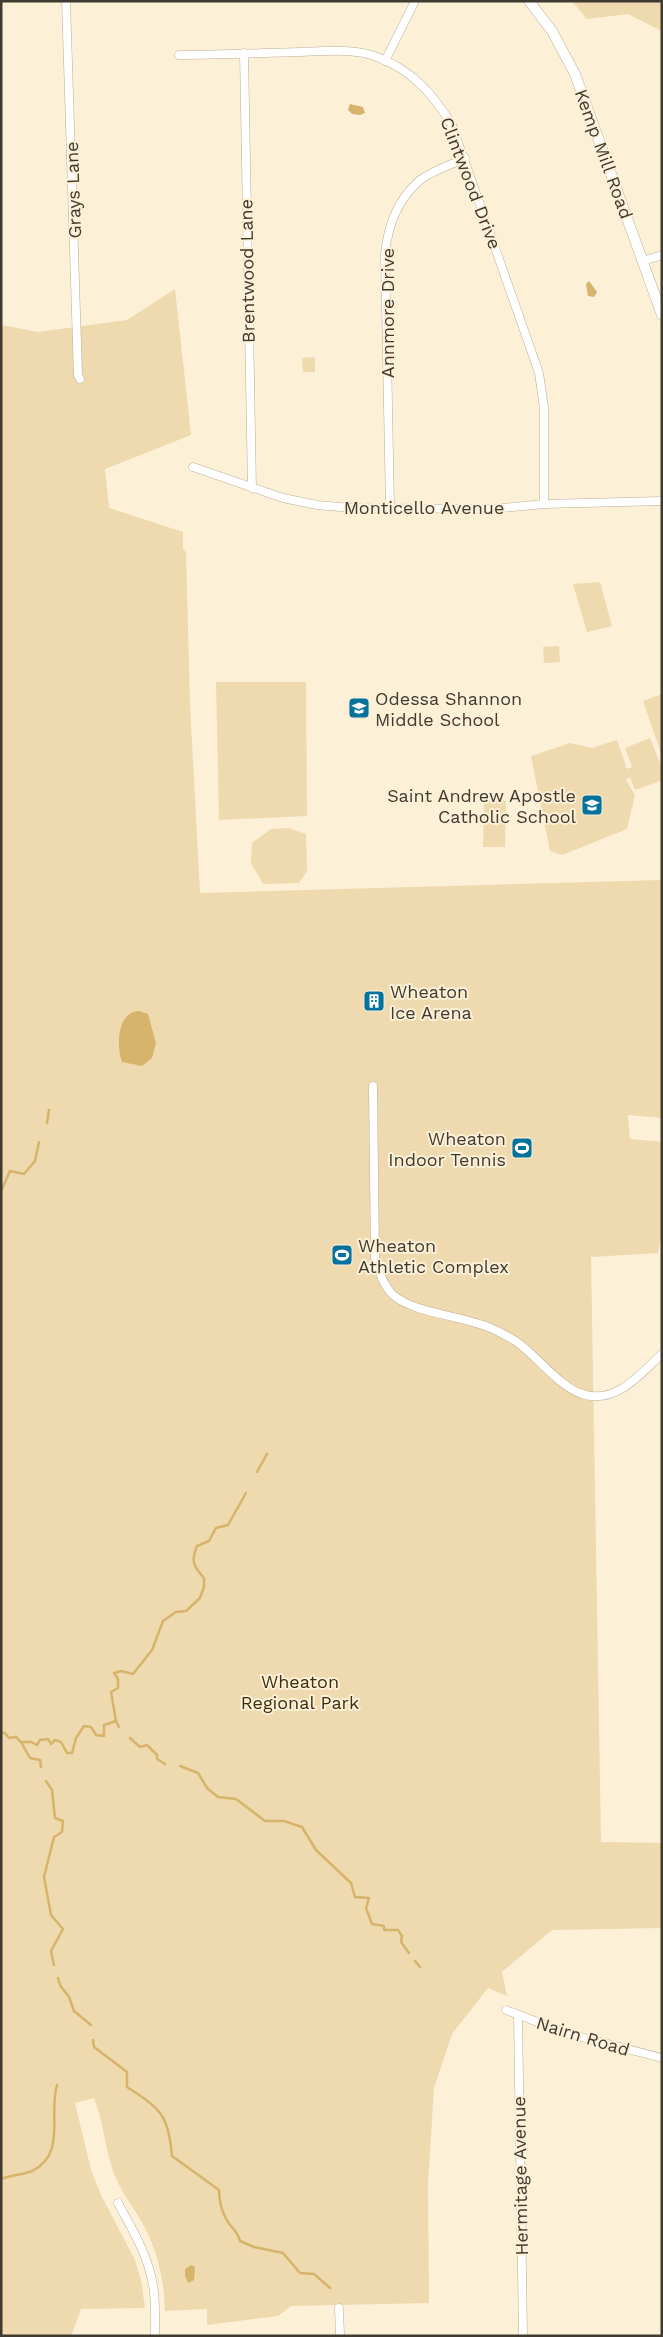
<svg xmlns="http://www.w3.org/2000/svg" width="663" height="2337" viewBox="0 0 663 2337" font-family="'Work Sans',sans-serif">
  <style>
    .green { fill: #efd9ae }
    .water { fill: #d6b46b }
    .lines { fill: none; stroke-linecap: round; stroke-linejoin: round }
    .stream { stroke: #d6b46b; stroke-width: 2.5 }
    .minor-casing { stroke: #bbaf97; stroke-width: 9 }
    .tertiary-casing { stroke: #bbaf97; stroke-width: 11 }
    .minor { stroke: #fff; stroke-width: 8 }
    .tertiary { stroke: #fff; stroke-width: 10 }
    .labels { text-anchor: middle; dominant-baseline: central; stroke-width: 4; stroke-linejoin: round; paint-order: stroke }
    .street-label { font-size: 18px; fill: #403b31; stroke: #fcf0d7 }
    .poi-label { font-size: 18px; fill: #403b31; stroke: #fcf0d7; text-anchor: start }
    .park-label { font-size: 18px; fill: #3d2e0d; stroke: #fcf0d7 }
  </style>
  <rect width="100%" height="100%" fill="#fcf0d7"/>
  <g class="green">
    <polygon points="572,1 662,1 662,31 628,14 587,19"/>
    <path d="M175 289 191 435 105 469 109 508 183 532V549L186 552 190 704 200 893 662 880V1118L628 1115 630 1139 662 1142V1229L658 1253 591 1257 601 1842 662 1843V1928L552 1930 502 1972 507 1996 488 1988 452 2034 434 2088 428 2183 429 2303 291 2306 278 2316 207 2325V2309L165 2311C164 2282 159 2256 146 2230 137 2211 123 2196 115 2176 105 2151 104 2123 94 2098L75 2103 91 2170 101 2195 135 2260 141 2280 145 2308 81 2309 71 2336H1V325L38 332 127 320Z"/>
    <polygon points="315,357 315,372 303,372 302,358"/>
    <polygon points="600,582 612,626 587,632 573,584"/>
    <polygon points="559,646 560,662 544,663 543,647"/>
    <polygon points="216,682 306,682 307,816 219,820"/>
    <polygon points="662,694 662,752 661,753 643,701"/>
    <polygon points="650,738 662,768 662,780 635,790 630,777 626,780 635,795 627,829 562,855 550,851 531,756 570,743 592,748 617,740 627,769 632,767 625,748"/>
    <polygon points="484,800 506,801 505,847 483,847"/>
    <polygon points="288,828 306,834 307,871 299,883 263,884 251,863 252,843 271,829"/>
  </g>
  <g class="water">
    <polygon points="350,104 363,107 365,113 360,115 352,114 348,110"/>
    <polygon points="589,281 597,292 594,297 588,296 586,284"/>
    <path d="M139 1011 148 1014 156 1043 152 1058 142 1066 122 1062C116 1046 117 1012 139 1011Z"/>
    <polygon points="191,2265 195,2267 194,2280 188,2283 185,2276 185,2269"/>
  </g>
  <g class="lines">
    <g class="stream">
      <polyline points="47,1123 49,1110"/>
      <polyline points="1,1191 10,1171 24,1174 35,1161 39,1142"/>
      <polyline points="257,1472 267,1454"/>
      <polyline points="116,1721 119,1727"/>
      <path d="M1 1733H5L9 1738 16 1737 21 1742H31L37 1745 40 1740 48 1739 51 1744 55 1740 61 1742 67 1753H72L76 1738 84 1726 91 1727 96 1735 104 1736V1725L116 1721 111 1692 118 1688V1679L114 1673 121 1671 133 1674 152 1650 163 1621 176 1612 186 1611 200 1598 204 1587V1578C193 1566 191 1561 197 1546L209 1541 216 1528 228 1525 246 1493"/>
      <polyline points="130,1738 140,1747 147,1745 157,1755 157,1759 165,1764"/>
      <polyline points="21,1742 30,1758 40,1760 41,1767"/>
      <polyline points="180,1766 198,1773 207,1788 218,1797 236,1799 265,1821 284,1821 302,1827 316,1850 351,1883 355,1897 369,1898 366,1908 372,1924 384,1926 384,1930 398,1930 402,1936 401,1942 409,1953"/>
      <polyline points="46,1781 52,1790 55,1818 63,1821 62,1832 54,1837 44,1877 51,1915 63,1929 51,1951 54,1965"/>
      <polyline points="415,1961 420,1967"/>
      <polyline points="58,1978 60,1985 69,1997 74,2011 91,2025"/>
      <path d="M93 2040 94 2047 127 2072V2087C161 2109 168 2114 172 2156L219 2190C219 2203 222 2214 230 2225 235 2231 238 2233 240 2241L254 2247 283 2253 300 2273 314 2274 330 2288"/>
      <path d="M1 2179C11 2175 22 2175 32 2171 67 2154 48 2114 57 2085"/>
    </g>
    <g class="minor-casing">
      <g id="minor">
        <polyline points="66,1 78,375 80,379"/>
        <polyline points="244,53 252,488"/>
        <path d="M179 55C219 55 260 53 301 52 325 51 355 48 377 57 412 70 433 94 452 125L539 373 544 408V504"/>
        <polyline points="385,61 415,1"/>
        <polyline points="643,261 662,255"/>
        <polyline points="193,467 283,498 317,505 352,508 491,509 544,504 662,501"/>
        <path d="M390 507 385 254C388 225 397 200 419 181 431 171 451 165 465 158"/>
        <path d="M373 1086 375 1258C379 1271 383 1285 393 1295 415 1314 466 1316 493 1329 501 1333 510 1337 517 1342 537 1356 561 1389 585 1395 618 1403 641 1373 662 1354"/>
        <polyline points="506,2010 569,2034 662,2058"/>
        <polyline points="518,2017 523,2336"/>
        <path d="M118 2203C132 2229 148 2255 153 2285 156 2301 155 2319 155 2336"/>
        <polyline points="339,2308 340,2336"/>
      </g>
    </g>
    <g class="tertiary-casing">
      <polyline id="tertiary" points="529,1 552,31 575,74 662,315"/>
    </g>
    <use href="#minor" class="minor"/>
    <use href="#tertiary" class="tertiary"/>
  </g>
  <defs>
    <g id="school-square" transform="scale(1.125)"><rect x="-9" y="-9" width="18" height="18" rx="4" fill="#05719d" stroke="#fcf0d7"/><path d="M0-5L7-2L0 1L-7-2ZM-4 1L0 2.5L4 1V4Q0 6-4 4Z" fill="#fff"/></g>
    <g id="building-square" transform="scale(1.125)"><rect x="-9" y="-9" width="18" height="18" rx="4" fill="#05719d" stroke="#fcf0d7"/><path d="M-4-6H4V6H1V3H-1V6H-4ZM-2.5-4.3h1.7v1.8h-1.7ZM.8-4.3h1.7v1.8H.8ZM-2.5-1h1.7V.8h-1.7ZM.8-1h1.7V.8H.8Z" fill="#fff"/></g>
    <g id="stadium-square" transform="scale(1.125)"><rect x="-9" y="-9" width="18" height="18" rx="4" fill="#05719d" stroke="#fcf0d7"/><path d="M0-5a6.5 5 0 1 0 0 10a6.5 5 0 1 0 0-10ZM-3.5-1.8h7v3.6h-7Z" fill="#fff"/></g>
  </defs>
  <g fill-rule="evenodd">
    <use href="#school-square" x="359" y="708"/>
    <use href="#school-square" x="592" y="805"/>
    <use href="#building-square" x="374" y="1001"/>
    <use href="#stadium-square" x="522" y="1148"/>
    <use href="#stadium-square" x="342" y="1255"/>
  </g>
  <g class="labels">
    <g class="street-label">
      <text transform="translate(604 154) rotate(70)">Kemp Mill Road</text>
      <text transform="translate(471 183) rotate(69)">Clintwood Drive</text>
      <text transform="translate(73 190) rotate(-92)">Grays Lane</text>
      <text transform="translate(247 271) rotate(-91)">Brentwood Lane</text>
      <text transform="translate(387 313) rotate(-90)">Annmore Drive</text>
      <text x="424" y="507">Monticello Avenue</text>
      <text transform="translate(583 2036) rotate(17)">Nairn Road</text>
      <text transform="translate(520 2176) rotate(-91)">Hermitage Avenue</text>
    </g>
    <g class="poi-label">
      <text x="375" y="698">Odessa Shannon<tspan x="375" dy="21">Middle School</tspan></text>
      <text x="576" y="795" text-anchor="end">Saint Andrew Apostle<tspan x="576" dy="21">Catholic School</tspan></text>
      <text x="390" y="991">Wheaton<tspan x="390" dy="21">Ice Arena</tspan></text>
      <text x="506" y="1138" text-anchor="end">Wheaton<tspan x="506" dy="21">Indoor Tennis</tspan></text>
      <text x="358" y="1245">Wheaton<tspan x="358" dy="21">Athletic Complex</tspan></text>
    </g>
    <g class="park-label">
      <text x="300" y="1681">Wheaton<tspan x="300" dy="21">Regional Park</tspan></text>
    </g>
  </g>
  <rect width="663" height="2337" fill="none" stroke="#403b31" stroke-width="5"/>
</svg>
